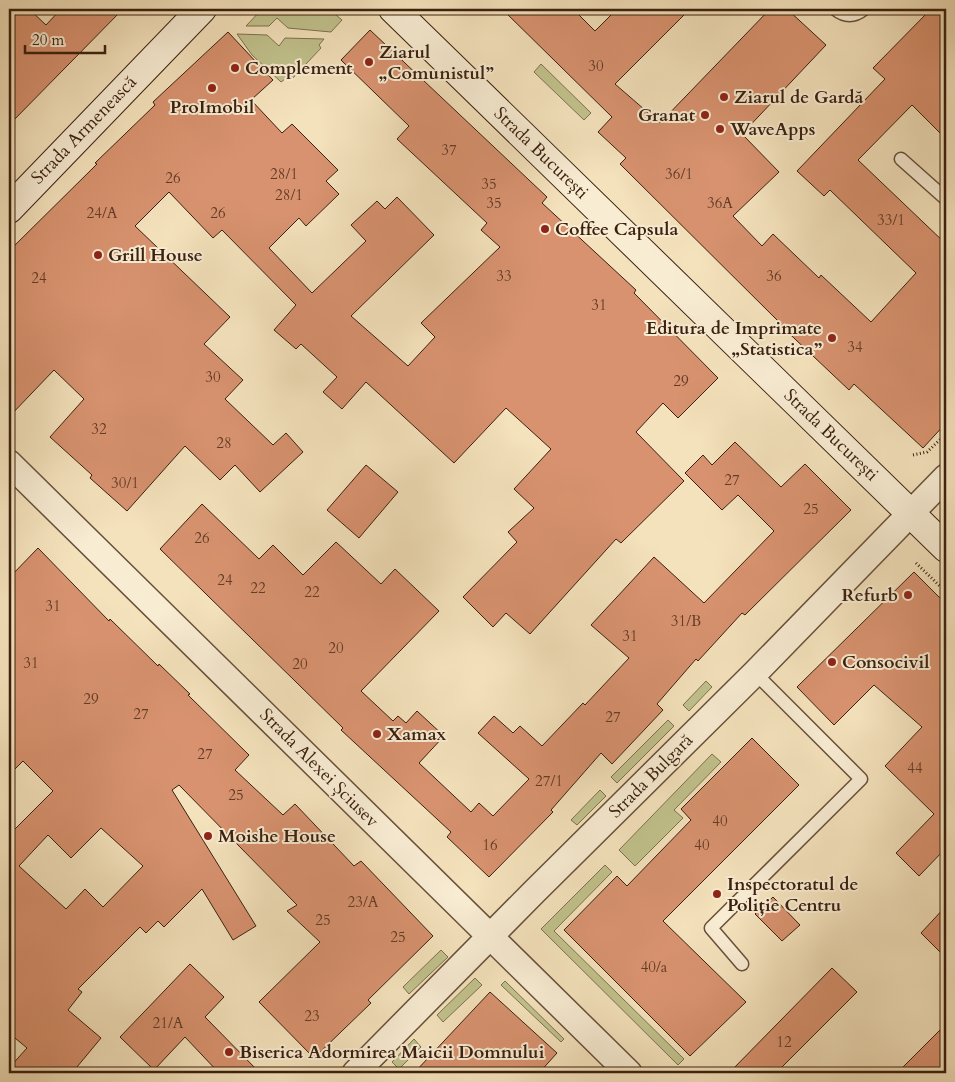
<svg xmlns="http://www.w3.org/2000/svg" width="955" height="1082" viewBox="0 0 955 1082" font-family="Cardo,serif">
  <style>
    .green { fill: #c1c28d; stroke: #7e714e }
    .building { fill: #d8926f; stroke: #3a200f; fill-rule: evenodd }
    .lines { fill: none; stroke-linecap: round; stroke-linejoin: round }
    .service-casing { stroke: #68503a; stroke-width: 15 }
    .minor-casing { stroke: #68503a; stroke-width: 28 }
    .secondary-casing { stroke: #3a200f; stroke-width: 30 }
    .path { stroke: #3a200f; stroke-width: 3; stroke-dasharray: 1 2.5; stroke-linecap: butt }
    .service { stroke: #f8ecd3; stroke-width: 12 }
    .minor { stroke: #f8ecd3; stroke-width: 25 }
    .secondary { stroke: #f8ecd3; stroke-width: 28 }
    .poi-dot { fill: #8f2418; stroke: #f8ecd3; stroke-width: 2 }
    .labels { text-anchor: middle; dominant-baseline: central; stroke-width: 4; stroke-linejoin: round; paint-order: stroke }
    .number-label { font-size: 15px; fill: #623c27 }
    .poi-label { font-size: 18px; font-weight: bold; fill: #3a200f; stroke: #f8ecd3; text-anchor: start }
    .street-label { font-size: 18px; fill: #3a200f; stroke: #f8ecd3 }
  </style>
  <rect width="100%" height="100%" fill="#f4e2bc"/>
  <filter id="stains"><feTurbulence type="fractalNoise" baseFrequency=".004" numOctaves="4"/><feColorMatrix values="0 0 0 0 .2 0 0 0 0 .09 0 0 0 0 .02 0 0 0 .5 -.17"/></filter>
  <radialGradient id="worn" r=".72"><stop offset=".6" stop-color="#630" stop-opacity="0"/><stop offset="1" stop-color="#630" stop-opacity=".3"/></radialGradient>
  <g class="green">
    <polygon points="262,9 284,9 285,11 301,12 302,9 329,9 342,20 331,32 288,28 277,18 269,26 246,26"/>
    <polygon points="237,34 267,35 279,46 285,38 324,39 319,45 321,48 291,80 288,77 281,82 252,55"/>
    <polygon points="541,64 591,113 584,120 534,72"/>
    <polygon points="706,681 712,687 689,711 683,705"/>
    <polygon points="668,720 674,726 617,783 611,777"/>
    <polygon points="712,754 721,762 674,810 683,818 635,866 619,850"/>
    <polygon points="600,790 606,796 577,825 571,820"/>
    <polygon points="605,865 612,872 554,931 684,1059 678,1065 541,929"/>
    <polygon points="441,950 448,957 409,994 403,987"/>
    <polygon points="475,978 482,985 443,1022 437,1015"/>
    <polygon points="505,981 564,1039 561,1042 501,985"/>
    <polygon points="414,1039 421,1047 399,1069 392,1062"/>
  </g>
  <g class="building">
    <polygon points="9,9 29,9 46,25 61,9 123,9 9,125"/>
    <polygon points="502,9 573,9 595,31 617,9 690,9 615,84 660,123 770,9 787,9 826,45 742,134 779,172 733,216 762,246 773,234 819,278 821,275 871,322 916,273 830,190 824,196 797,171 885,79 873,68 931,9 946,9 946,139 912,105 858,160 946,244 946,423 923,448 854,384 849,390 777,322 778,321 620,164 626,158 598,132 612,117"/>
    <polygon points="370,30 547,197 542,203 636,290 634,293 718,378 678,418 663,403 636,432 684,481 621,543 616,539 530,634 506,613 493,627 463,597 517,542 508,532 534,508 514,489 551,449 506,408 454,463 366,382 342,409 323,392 337,377 301,344 296,349 274,330 296,305 222,230 213,238 169,192 135,226 230,317 204,344 243,380 225,399 273,445 286,433 303,452 260,492 235,465 220,480 185,446 127,511 90,478 92,475 50,437 84,399 54,370 9,417 9,251 97,164 95,163 155,105 153,102 228,32 273,80 251,100 282,133 292,124 338,170 326,181 339,194 306,226 299,218 269,248 312,293 366,241 351,225 377,201 385,209 397,197 434,235 351,316 408,366 435,337 421,323 500,247 481,230 487,223 397,139 409,126 341,60"/>
    <polygon points="735,442 781,487 805,464 851,510 745,615 742,613 698,661 696,659 657,704 663,710 612,764 601,753 551,810 553,812 489,877 447,837 451,832 341,730 343,728 160,549 202,504 259,559 273,545 303,575 336,542 381,584 395,569 439,611 361,691 393,721 398,716 406,723 417,711 444,736 419,763 471,812 479,803 493,816 529,779 478,733 494,716 513,733 520,726 542,746 583,703 585,705 629,658 591,625 654,557 704,603 774,531 738,495 722,510 685,473 703,455 712,465"/>
    <polygon points="366,465 398,492 359,538 327,510"/>
    <path d="M38 548 109 621 110 619 158 666 159 664 190 694 188 695 249 755 235 770 283 815 295 804 354 866 361 861 433 936 368 1000 371 1003 314 1058 259 1002 320 942 287 911 297 905 179 785 172 790 256 926 233 940 202 889 164 927 158 921 146 933 140 927 78 989 82 992 68 1010 101 1038 72 1073H9V1068L27 1048 9 1033V835L53 791 23 761 9 775V578ZM101 828 143 866 103 907 85 889 66 909 19 866 48 835 71 858Z"/>
    <polygon points="914,572 946,604 946,848 919,876 896,853 934,814 885,766 922,727 874,685 834,725 797,687"/>
    <polygon points="752,738 799,785 663,921 746,1002 690,1056 564,930 617,876 627,886 691,820 681,809"/>
    <polygon points="773,897 800,925 782,941 755,914"/>
    <polygon points="946,906 946,958 921,933"/>
    <polygon points="190,964 224,997 205,1017 260,1073 219,1073 185,1037 154,1070 120,1037"/>
    <polygon points="832,968 857,992 776,1073 729,1073"/>
    <polygon points="490,992 557,1053 539,1073 414,1073"/>
    <polygon points="946,1024 946,1073 897,1073"/>
  </g>
  <g class="lines">
    <g class="service-casing">
      <g id="service">
        <path d="M835 9C845 17 854 17 864 9"/>
        <polyline points="901,159 946,199"/>
        <polyline points="742,964 711,928 861,779 755,673"/>
      </g>
    </g>
    <g class="minor-casing">
      <g id="minor">
        <polyline points="9,463 629,1073"/>
        <polyline points="355,1073 534,892 755,673 946,477"/>
      </g>
    </g>
    <g class="secondary-casing">
      <g id="secondary">
        <polyline points="393,9 946,548"/>
        <polyline points="9,209 202,9"/>
      </g>
    </g>
    <g class="path">
      <polyline points="913,455 927,452 946,434"/>
      <polyline points="916,563 946,592"/>
    </g>
    <use href="#service" class="service"/>
    <use href="#minor" class="minor"/>
    <use href="#secondary" class="secondary"/>
  </g>
  <g class="poi-dot">
    <circle cx="369" cy="62" r="5"/>
    <circle cx="235" cy="68" r="5"/>
    <circle cx="212" cy="88" r="5"/>
    <circle cx="724" cy="97" r="5"/>
    <circle cx="705" cy="115" r="5"/>
    <circle cx="720" cy="129" r="5"/>
    <circle cx="545" cy="229" r="5"/>
    <circle cx="98" cy="255" r="5"/>
    <circle cx="832" cy="338" r="5"/>
    <circle cx="908" cy="595" r="5"/>
    <circle cx="832" cy="662" r="5"/>
    <circle cx="377" cy="734" r="5"/>
    <circle cx="208" cy="836" r="5"/>
    <circle cx="717" cy="894" r="5"/>
    <circle cx="229" cy="1052" r="5"/>
  </g>
  <g class="labels">
    <g class="number-label">
      <text x="596" y="66">30</text>
      <text x="449" y="150">37</text>
      <text x="284" y="174">28/1</text>
      <text x="679" y="174">36/1</text>
      <text x="173" y="178">26</text>
      <text x="489" y="184">35</text>
      <text x="289" y="195">28/1</text>
      <text x="494" y="203">35</text>
      <text x="720" y="203">36A</text>
      <text x="102" y="213">24/A</text>
      <text x="218" y="213">26</text>
      <text x="891" y="220">33/1</text>
      <text x="504" y="276">33</text>
      <text x="774" y="276">36</text>
      <text x="39" y="278">24</text>
      <text x="599" y="305">31</text>
      <text x="855" y="347">34</text>
      <text x="213" y="377">30</text>
      <text x="681" y="381">29</text>
      <text x="99" y="429">32</text>
      <text x="224" y="443">28</text>
      <text x="732" y="480">27</text>
      <text x="125" y="483">30/1</text>
      <text x="811" y="509">25</text>
      <text x="202" y="538">26</text>
      <text x="225" y="580">24</text>
      <text x="258" y="588">22</text>
      <text x="312" y="592">22</text>
      <text x="53" y="606">31</text>
      <text x="686" y="621">31/B</text>
      <text x="630" y="636">31</text>
      <text x="336" y="648">20</text>
      <text x="31" y="663">31</text>
      <text x="300" y="664">20</text>
      <text x="91" y="699">29</text>
      <text x="141" y="714">27</text>
      <text x="613" y="717">27</text>
      <text x="205" y="754">27</text>
      <text x="915" y="768">44</text>
      <text x="549" y="781">27/1</text>
      <text x="236" y="795">25</text>
      <text x="720" y="821">40</text>
      <text x="490" y="845">16</text>
      <text x="702" y="845">40</text>
      <text x="363" y="902">23/A</text>
      <text x="323" y="920">25</text>
      <text x="398" y="937">25</text>
      <text x="654" y="967">40/a</text>
      <text x="312" y="1016">23</text>
      <text x="168" y="1023">21/A</text>
      <text x="784" y="1042">12</text>
    </g>
    <g class="poi-label">
      <text x="379" y="52">Ziarul<tspan x="379" dy="21">„Comunistul”</tspan></text>
      <text x="245" y="68">Complement</text>
      <text x="734" y="97">Ziarul de Gardă</text>
      <text x="212" y="107" text-anchor="middle">ProImobil</text>
      <text x="695" y="115" text-anchor="end">Granat</text>
      <text x="730" y="129">WaveApps</text>
      <text x="555" y="229">Coffee Capsula</text>
      <text x="108" y="255">Grill House</text>
      <text x="822" y="328" text-anchor="end">Editura de Imprimate<tspan x="822" dy="21">„Statistica”</tspan></text>
      <text x="898" y="595" text-anchor="end">Refurb</text>
      <text x="842" y="662">Consocivil</text>
      <text x="387" y="734">Xamax</text>
      <text x="218" y="836">Moishe House</text>
      <text x="727" y="884">Inspectoratul de<tspan x="727" dy="21">Poliție Centru</tspan></text>
      <text x="239" y="1052">Biserica Adormirea Maicii Domnului</text>
    </g>
    <g class="street-label">
      <text transform="translate(84 130) rotate(-46)">Strada Armenească</text>
      <text transform="translate(541 153) rotate(44)">Strada București</text>
      <text transform="translate(831 435) rotate(44)">Strada București</text>
      <text transform="translate(319 768) rotate(45)">Strada Alexei Șciusev</text>
      <text transform="translate(651 776) rotate(-45)">Strada Bulgară</text>
    </g>
  </g>
  <rect width="955" height="1082" fill="none" stroke="#f4e2bc" stroke-width="30"/>
  <rect x="10" y="10" width="935" height="1062" fill="none" stroke="#3a200f" stroke-width="2.5"/>
  <rect x="15" y="15" width="925" height="1052" fill="none" stroke="#3a200f"/>
  <path d="M25 45v8h80v-8" fill="none" stroke="#3a200f" stroke-width="2.5"/>
  <text x="32" y="45" font-size="15" fill="#3a200f" stroke="#f8ecd3" stroke-width="4" paint-order="stroke">20 m</text>
  <rect width="100%" height="100%" filter="url(#stains)"/>
  <rect width="100%" height="100%" fill="url(#worn)"/>
</svg>
